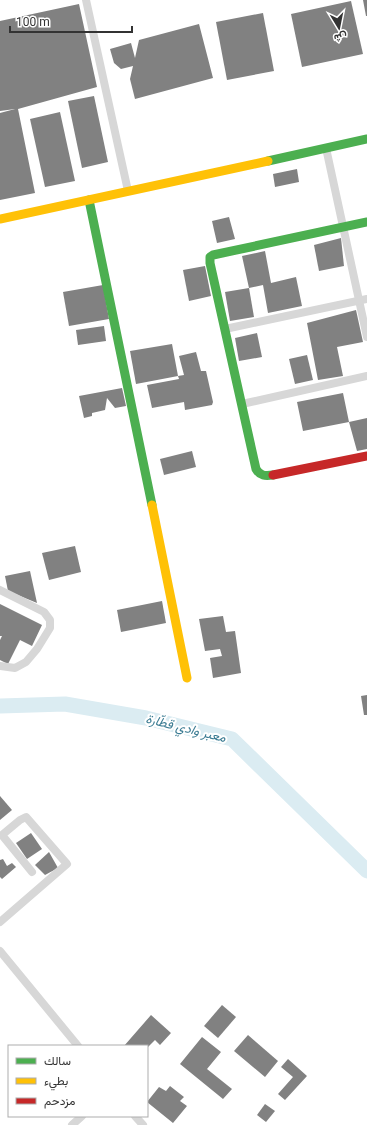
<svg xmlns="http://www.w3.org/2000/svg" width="367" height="1125" viewBox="0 0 367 1125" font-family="Roboto,Vazirmatn,sans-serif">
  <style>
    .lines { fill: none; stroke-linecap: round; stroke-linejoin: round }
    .river { stroke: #dbecf2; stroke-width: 15 }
    .building { fill: #818181 }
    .street { stroke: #d7d7d7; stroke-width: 8 }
    .fast { stroke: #4caf50; stroke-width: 9 }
    .slow { stroke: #ffc107; stroke-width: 9 }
    .jam { stroke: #c62828; stroke-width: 9 }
    .labels { text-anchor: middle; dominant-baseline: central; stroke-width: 4; stroke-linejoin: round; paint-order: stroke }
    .water-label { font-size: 13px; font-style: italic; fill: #3a7b92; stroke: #fff }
  </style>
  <rect width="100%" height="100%" fill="#fff"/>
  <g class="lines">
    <polyline class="river" points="0,706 65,704 146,718 232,739 367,871"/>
  </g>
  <g class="building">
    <polygon points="363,0 367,0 367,16 366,16"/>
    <polygon points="351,1 363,54 302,67 291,14"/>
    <polygon points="79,4 97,87 18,109 35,193 0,200 0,113 15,109 0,111 0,21"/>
    <polygon points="263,13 274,71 227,80 216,22"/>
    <polygon points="199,24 213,78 135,99 130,79 133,66 121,69 114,63 110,49 131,43 135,58 139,40"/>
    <polygon points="94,96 108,162 82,168 68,101"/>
    <polygon points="60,112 75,181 45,187 30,119"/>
    <polygon points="297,169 299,182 275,187 273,174"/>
    <polygon points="229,217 235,239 217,243 212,221"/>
    <polygon points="341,238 344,266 319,271 314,245"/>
    <polygon points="265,251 271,283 296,277 302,306 268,313 263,285 249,288 242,256"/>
    <polygon points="205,266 211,296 189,301 183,270"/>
    <polygon points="103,285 109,319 69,326 63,292"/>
    <polygon points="249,288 254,317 230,321 225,292"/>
    <polygon points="356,310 363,342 337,347 343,376 318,380 307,323"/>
    <polygon points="104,326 106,341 78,345 76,330"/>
    <polygon points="257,333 262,357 239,361 235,338"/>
    <polygon points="172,344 178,376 136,384 130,351"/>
    <polygon points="196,352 201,371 206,371 213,402 212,405 185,410 184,402 152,408 147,385 179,379 178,376 184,375 179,356"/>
    <polygon points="307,355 313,380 295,384 289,359"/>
    <polygon points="122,388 126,406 115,408 107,398 105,410 92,413 92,416 84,418 79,396"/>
    <polygon points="343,393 349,422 367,418 367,449 357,451 349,422 303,431 297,402"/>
    <polygon points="192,451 196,467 164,475 160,459"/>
    <polygon points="75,546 81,572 49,580 42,553"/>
    <polygon points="30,571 37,603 8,591 5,576"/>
    <polygon points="162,601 166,623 121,632 117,610"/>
    <polygon points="0,604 42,625 32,646 20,640 8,664 0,660 0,640 2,636 0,636"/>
    <polygon points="223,616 226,632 235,631 241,673 213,678 210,658 222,656 220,649 205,651 199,619"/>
    <polygon points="367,695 367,715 364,715 361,696"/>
    <polygon points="0,796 12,810 0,820"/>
    <polygon points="31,833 42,849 27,859 16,843"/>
    <polygon points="49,852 58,868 45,875 35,865"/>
    <polygon points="3,859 7,866 12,863 16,867 2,879 0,877 0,860"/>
    <polygon points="222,1005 236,1017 218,1038 204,1026"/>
    <polygon points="151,1015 171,1033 160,1045 155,1040 147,1048 147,1046 124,1046"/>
    <polygon points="248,1035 278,1061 265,1077 234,1051"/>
    <polygon points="202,1037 221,1052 207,1069 232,1089 223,1099 180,1064"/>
    <polygon points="288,1059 307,1076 285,1100 278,1094 293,1077 281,1067"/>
    <polygon points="170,1086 184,1097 180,1101 187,1106 173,1123 147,1102 159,1087 166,1091"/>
    <polygon points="265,1104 275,1111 266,1122 257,1115"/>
  </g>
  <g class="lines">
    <g class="street">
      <polyline points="86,0 128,191"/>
      <polyline points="326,148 367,337"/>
      <polyline points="225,329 367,299"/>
      <polyline points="242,404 367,376"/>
      <polyline points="0,590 44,612 50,620 50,628 37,649 26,662 15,668 0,666"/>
      <polyline points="0,922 67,864 26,817 20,820 2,835 32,872"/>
      <polyline points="0,951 78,1046"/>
      <polyline points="135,1116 143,1125"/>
      <polyline points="72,1125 82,1116"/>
    </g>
    <g class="fast">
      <polyline points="268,161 367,139"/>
      <polyline points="89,200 152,505"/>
      <path d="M273 475C265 476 260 476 256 469L210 263V257L213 255 367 222"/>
    </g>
    <g class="slow">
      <polyline points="0,219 268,161"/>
      <polyline points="152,505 187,678"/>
    </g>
    <polyline class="jam" points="273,475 367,456"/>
  </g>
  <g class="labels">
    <g class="water-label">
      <text transform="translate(186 728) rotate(14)">معبر وادي قطّارة</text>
    </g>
  </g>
  <rect x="8" y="1045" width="140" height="72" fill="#ffffff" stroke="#adadad"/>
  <rect x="16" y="1058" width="20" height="6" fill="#4caf50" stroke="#adadad"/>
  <text x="44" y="1065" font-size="12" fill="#333333">سالك</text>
  <rect x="16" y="1078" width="20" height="6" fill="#ffc107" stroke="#adadad"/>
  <text x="44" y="1085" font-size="12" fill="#333333">بطيء</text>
  <rect x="16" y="1098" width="20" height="6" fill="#c62828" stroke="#adadad"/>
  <text x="44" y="1105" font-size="12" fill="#333333">مزدحم</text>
  <g transform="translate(339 28) rotate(170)" stroke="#ffffff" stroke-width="3" paint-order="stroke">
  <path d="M0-3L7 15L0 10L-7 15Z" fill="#333333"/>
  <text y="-6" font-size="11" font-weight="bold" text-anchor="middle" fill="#333333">ش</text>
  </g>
  <path d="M10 26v6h122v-6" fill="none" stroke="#333333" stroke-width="2"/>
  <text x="16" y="26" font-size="12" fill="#333333" stroke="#ffffff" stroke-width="3" paint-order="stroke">100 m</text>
</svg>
